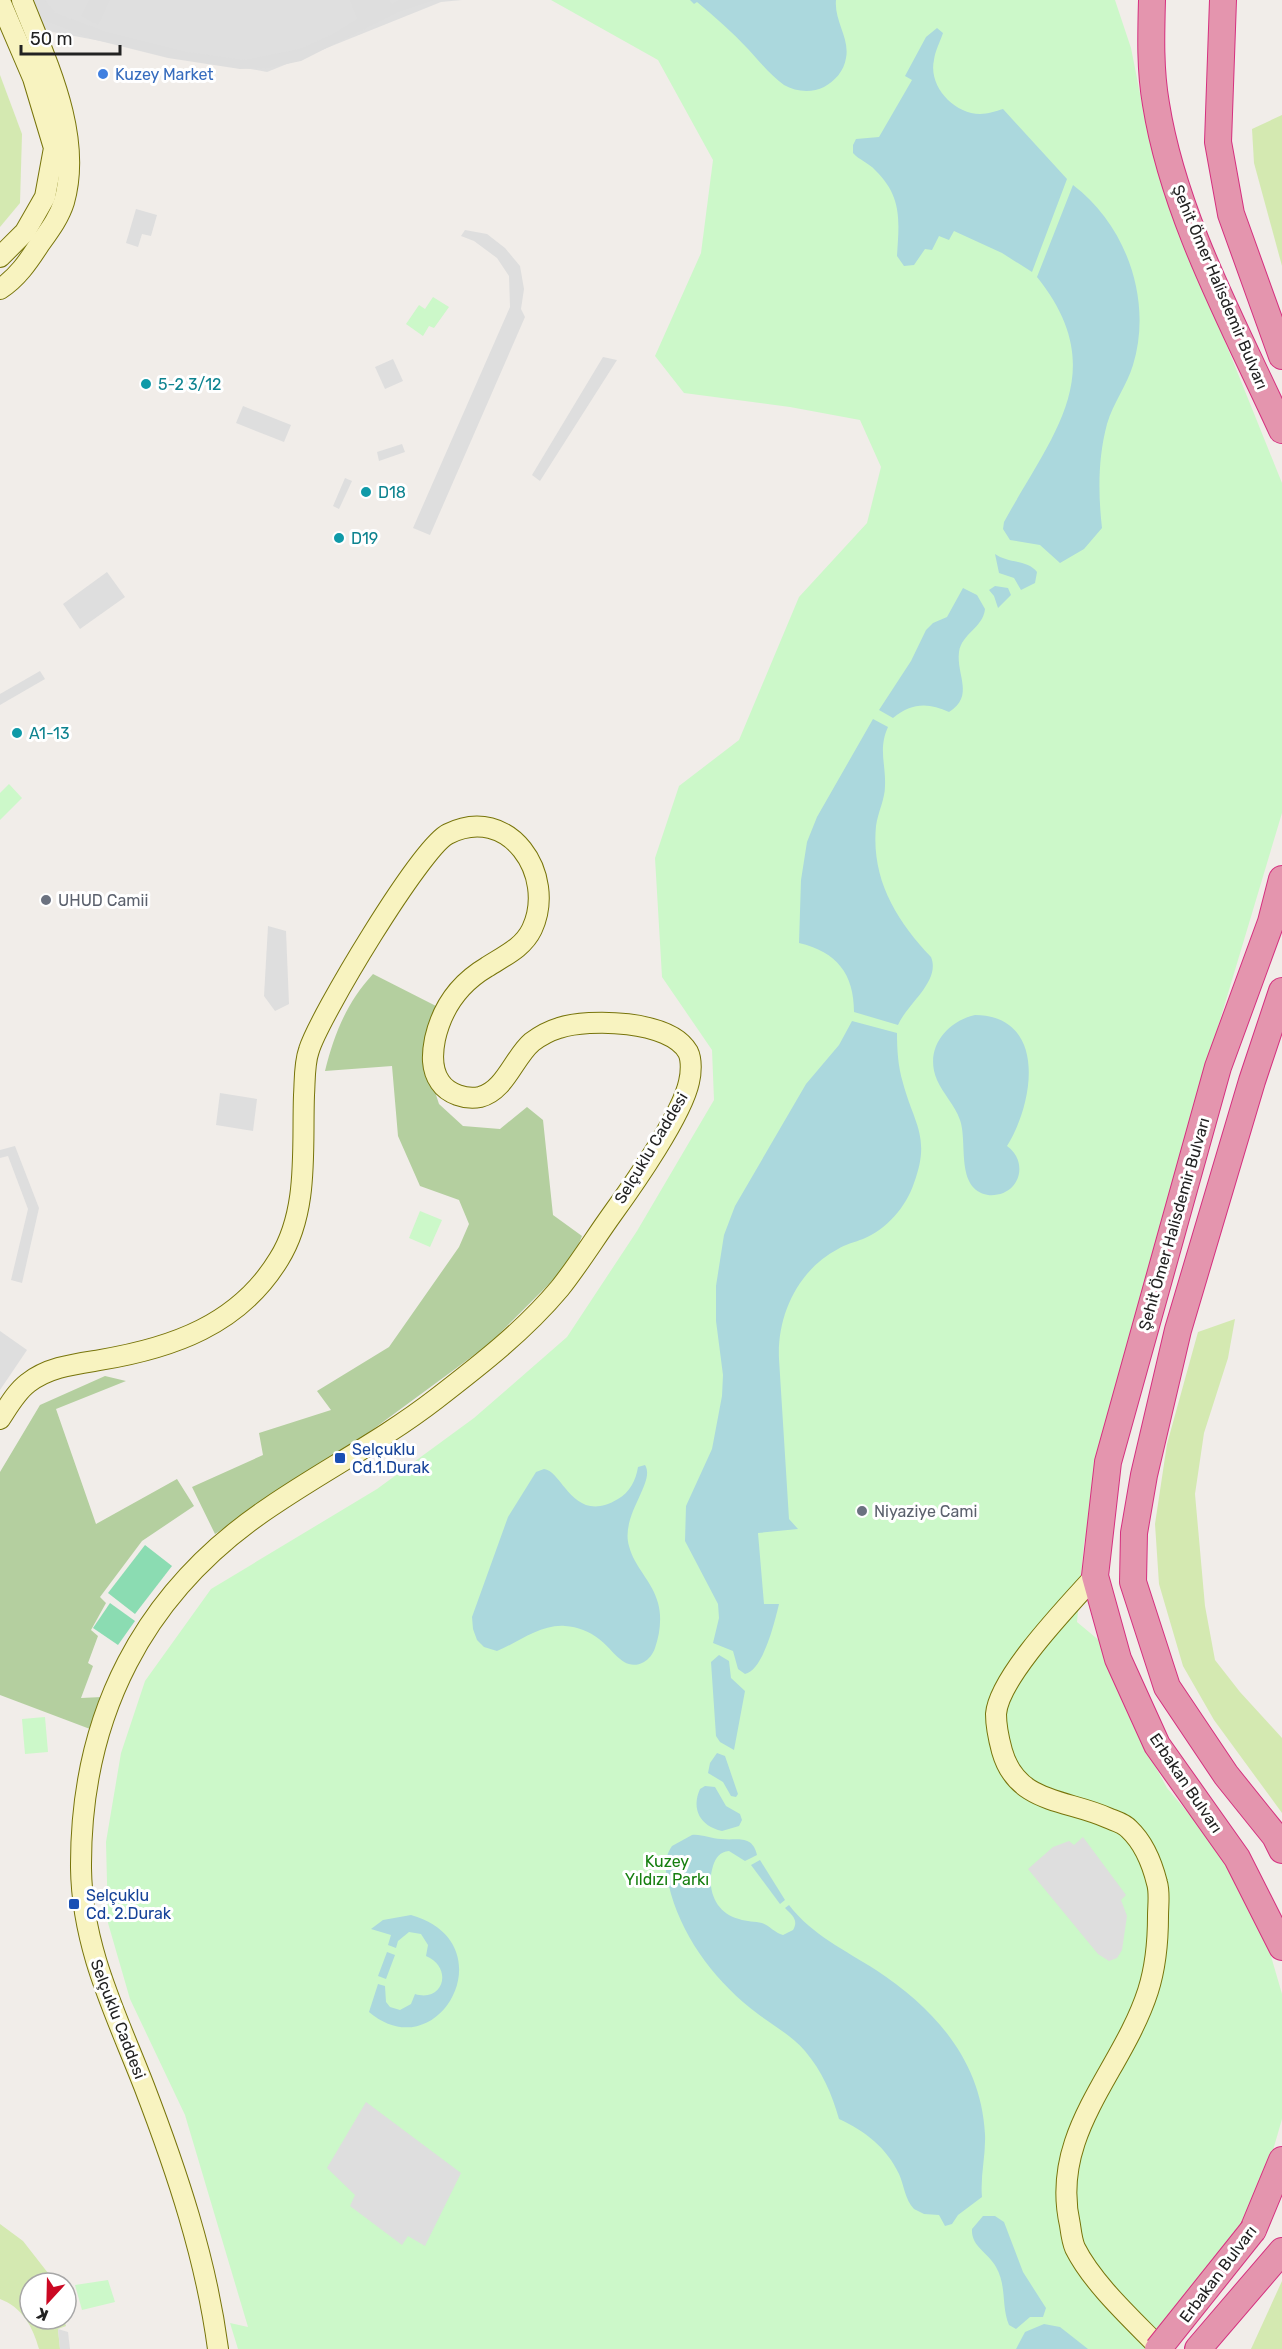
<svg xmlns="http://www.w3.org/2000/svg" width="1282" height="2349" viewBox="0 0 1282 2349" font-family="Rubik,sans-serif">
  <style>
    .residential { fill: #dfdfdf }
    .grass { fill: #d4e9b1 }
    .forest { fill: #b4cf9f }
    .park { fill: #ccf8c9 }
    .pitch { fill: #8bdcb2 }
    .parking { fill: #dedede }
    .water { fill: #abd8dd }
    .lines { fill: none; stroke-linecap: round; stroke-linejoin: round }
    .secondary-casing { stroke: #77740a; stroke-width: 22 }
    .highway-casing { stroke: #d5307f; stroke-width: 28 }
    .secondary { stroke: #f8f3c0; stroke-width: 20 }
    .highway { stroke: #e495ae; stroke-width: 26 }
    .highway-bridge-casing { stroke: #d5307f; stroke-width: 28; stroke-linecap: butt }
    .highway-bridge { stroke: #e495ae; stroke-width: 26 }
    .shop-dot { fill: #3f7fe0; stroke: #fff; stroke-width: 2 }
    .culture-dot { fill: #0f9aa8; stroke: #fff; stroke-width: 2 }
    .worship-dot { fill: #6b7280; stroke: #fff; stroke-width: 2 }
    .transit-dot { fill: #1a4fb4; stroke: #fff; stroke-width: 2 }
    .labels { text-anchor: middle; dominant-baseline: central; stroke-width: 6; stroke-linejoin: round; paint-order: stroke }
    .shop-label { font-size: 16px; fill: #366cbe; stroke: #fff; text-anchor: start }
    .street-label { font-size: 16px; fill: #222; stroke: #fff }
    .culture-label { font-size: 16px; fill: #0d838f; stroke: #fff; text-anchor: start }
    .worship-label { font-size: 16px; fill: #5b616d; stroke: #fff; text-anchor: start }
    .transit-label { font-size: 16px; fill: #164399; stroke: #fff; text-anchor: start }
    .park-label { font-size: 16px; fill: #167f10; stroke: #fff }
  </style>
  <rect width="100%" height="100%" fill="#f1ede9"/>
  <polygon class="residential" points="32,0 462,0 441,2 267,72 42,30"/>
  <g class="grass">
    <polygon points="0,75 22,134 20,203 0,227"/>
    <polygon points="1282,115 1282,266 1254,163 1252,129"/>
    <polygon points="1235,1319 1228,1358 1204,1433 1195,1494 1205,1606 1215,1660 1240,1692 1282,1738 1282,1813 1214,1720 1183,1666 1159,1584 1155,1524 1167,1444 1198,1332"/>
    <path d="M0 2224 23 2241 55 2282 30 2283V2319H64L66 2326 58 2329 60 2349H39C33 2327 22 2307 0 2299Z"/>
    <polygon points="1282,2281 1282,2349 1251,2349"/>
  </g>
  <g class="forest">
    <path d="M373 974 436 1006 424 1058 439 1104 463 1126 500 1129 527 1107 543 1120 553 1215 582 1236 571 1262 489 1344 334 1458 215 1534 192 1487 263 1455 259 1433 331 1410 317 1391 389 1347 459 1247 469 1224 459 1200 420 1186 398 1136 392 1066 325 1071C334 1034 347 1002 373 974Z"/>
    <polygon points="105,1376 126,1381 56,1409 96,1524 177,1479 194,1506 142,1541 100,1597 106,1603 91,1630 98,1636 88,1663 93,1666 81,1698 102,1697 90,1729 0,1695 0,1472 40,1405"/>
  </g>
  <g class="park">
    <polygon points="551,0 1115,0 1131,48 1147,129 1187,247 1282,483 1282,813 1188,1127 1110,1425 1084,1544 1077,1622 1101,1642 1132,1723 1167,1788 1227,1859 1261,1922 1282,1994 1282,2119 1265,2178 1238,2237 1149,2349 238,2349 230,2323 248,2327 185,2115 130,1999 108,1923 106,1842 121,1753 145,1681 211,1589 377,1489 474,1418 567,1337 637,1231 714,1100 712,1050 662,977 655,858 679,786 739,740 799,597 867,523 881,467 860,420 790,407 684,393 655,356 701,253 713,160 658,60"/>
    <polygon points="433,297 449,307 434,328 429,326 423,336 406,324 419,305 425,309"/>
    <polygon points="9,784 22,798 0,820 0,793"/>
    <polygon points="420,1211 442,1220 430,1247 409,1238"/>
    <polygon points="45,1717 48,1752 25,1754 22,1719"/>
    <polygon points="108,2280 115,2302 82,2310 75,2285"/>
  </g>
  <g class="pitch">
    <polygon points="145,1545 172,1566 135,1614 108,1593"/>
    <polygon points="110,1603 135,1621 118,1645 93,1628"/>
  </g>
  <g class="parking">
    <polygon points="30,0 45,0 55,13 107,32 187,52 244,60 300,49 333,34 357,19 350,0 389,0 394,6 393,3 399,0 434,0 398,12 301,61 268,68 240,69 168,58 92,39 45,21"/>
    <polygon points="89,0 110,0 98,25 81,16"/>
    <polygon points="136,209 157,215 151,236 142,234 138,247 126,243"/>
    <polygon points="465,230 487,234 505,248 520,266 524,289 521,309 525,317 430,535 413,528 510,307 509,276 497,258 474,241 461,236"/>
    <polygon points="603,357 617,360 540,481 532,475"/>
    <polygon points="393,359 403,381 385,389 375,367"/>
    <polygon points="243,406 291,425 284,442 236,423"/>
    <polygon points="402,444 405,452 379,461 377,452"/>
    <polygon points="345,478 352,481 339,509 333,506"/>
    <polygon points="107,572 125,597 80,629 63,604"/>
    <polygon points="40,671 45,679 0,705 0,694"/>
    <polygon points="268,926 286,931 289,1004 275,1011 264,996"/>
    <polygon points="220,1093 257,1099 253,1131 216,1125"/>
    <polygon points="15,1146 39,1208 22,1283 11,1280 28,1209 8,1156 0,1158 0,1150"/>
    <polygon points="0,1331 27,1350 0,1390"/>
    <polygon points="1083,1837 1126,1895 1121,1900 1127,1916 1122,1950 1117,1958 1109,1961 1098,1954 1028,1869 1053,1847 1069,1841 1074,1845"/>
    <polygon points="366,2102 461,2173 425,2246 408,2236 402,2245 350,2206 355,2195 327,2168"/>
    <polygon points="58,2329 68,2332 70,2349 60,2349"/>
  </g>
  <g class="water">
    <path d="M690 0H836C834 21 850 38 846 58 844 71 835 81 824 87 812 93 796 92 784 85 771 76 759 61 748 49 732 32 715 17 697 2L694 4Z"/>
    <path d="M937 28 943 33C940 42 935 51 934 60 928 86 954 114 980 114 988 114 996 111 1003 109L1067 179 1032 272 1002 253 954 231 949 240 939 236 932 250 925 249 914 265 904 266 897 256C899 222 903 197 875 170 869 163 859 160 853 153V145L856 139 879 137 912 80 905 76 926 37Z"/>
    <path d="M1073 185C1126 225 1153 300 1133 365 1127 385 1113 403 1107 424 1098 458 1098 493 1102 528L1084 549 1060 563 1040 545 1010 540 1003 529 1004 522C1052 434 1113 372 1037 277Z"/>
    <path d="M995 554C1007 563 1028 560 1037 572L1035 583 1021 590 1014 578 999 573Z"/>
    <polygon points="995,586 1008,588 1011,595 998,608 994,596 989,590"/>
    <path d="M963 588 977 595 985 609C983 628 962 633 959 652 956 675 975 696 949 712 928 702 911 703 893 718L879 710 911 661 926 630 933 623 947 617Z"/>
    <path d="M873 719 888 727C878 749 886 764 885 786 885 799 878 812 876 826 871 879 896 920 931 957 941 981 907 1004 898 1025L854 1012C854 974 837 952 799 943L801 880 807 842 817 817Z"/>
    <path d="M975 1015C1048 1016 1034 1103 1007 1146 1020 1155 1024 1173 1013 1186 1007 1193 997 1196 988 1195 955 1189 968 1143 960 1120 955 1105 943 1094 937 1080 924 1050 945 1022 975 1015Z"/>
    <path d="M852 1021 897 1033C897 1050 898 1066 903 1083 914 1124 931 1137 914 1183 906 1207 887 1229 863 1239 855 1242 846 1244 838 1249 798 1270 777 1315 779 1359L789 1519 798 1529 758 1533 764 1604H779C775 1621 763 1671 745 1674L738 1669 733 1651 713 1643 719 1618 718 1604 685 1541 686 1506 712 1449 722 1396 723 1375 716 1321V1286L724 1235 735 1206 806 1084 839 1045Z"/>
    <path d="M645 1465C656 1482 620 1515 629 1546 634 1567 653 1582 658 1603 662 1617 660 1634 655 1648 653 1654 649 1659 644 1662 624 1673 613 1649 599 1639 589 1631 578 1627 565 1626 541 1624 519 1642 497 1651L484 1647 477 1640 473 1629 472 1617 508 1517 536 1472 544 1469C563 1471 573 1526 618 1499 630 1492 636 1480 638 1467Z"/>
    <polygon points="719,1655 729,1661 731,1678 745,1691 734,1750 720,1742 716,1736 711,1662"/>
    <polygon points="717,1753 725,1756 738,1794 736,1797 731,1796 723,1782 708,1773 710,1763"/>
    <path d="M705 1786 715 1787 726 1806 740 1814 742 1820 739 1826 722 1831C700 1826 691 1809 700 1789Z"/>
    <path d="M692 1835C702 1834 711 1839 721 1839 737 1841 752 1834 757 1855L745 1861 729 1851C720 1852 716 1857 713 1866 706 1888 715 1913 739 1919 747 1922 755 1921 762 1923 770 1926 775 1933 783 1935L793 1930C799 1920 792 1915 785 1908L789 1905C812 1935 845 1950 876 1970 935 2009 981 2060 985 2134 986 2155 980 2176 982 2197L958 2215 952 2224 945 2226 939 2215 924 2214 914 2209C905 2200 904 2185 899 2174 887 2148 865 2131 839 2119 832 2094 822 2071 805 2051 791 2035 774 2026 758 2014 718 1984 685 1942 671 1894 667 1877 661 1862 672 1846Z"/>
    <polygon points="760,1860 785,1900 780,1904 751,1865"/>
    <path d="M411 1915C509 1943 438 2071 369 2012L378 1984 385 1986 386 2002 390 2007 400 2010 411 2004 415 1994C443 2003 454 1968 426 1956L428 1945 421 1934 409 1932 398 1941 396 1948 388 1945 391 1935 371 1929 383 1920Z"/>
    <polygon points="387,1952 395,1955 386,1979 378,1976"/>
    <path d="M983 2216H995L1004 2222 1023 2272 1046 2308 1043 2317H1030L1016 2329 1009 2325C1001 2306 1007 2286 996 2267 988 2252 971 2247 972 2229Z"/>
    <polygon points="1044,2324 1060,2327 1088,2349 1016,2349 1025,2332"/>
  </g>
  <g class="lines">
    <g class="secondary-casing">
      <g id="secondary">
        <polyline points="0,1 33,78 54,148 45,197 25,232 0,257"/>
        <path d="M0 289C17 278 28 262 39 245 49 231 59 218 64 202 83 135 46 61 22 0"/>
        <path d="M0 1419C8 1407 16 1392 28 1383 48 1367 75 1364 100 1360 172 1348 239 1325 279 1259 309 1211 302 1149 304 1095 305 1081 304 1064 309 1050 319 1017 421 847 448 834 509 803 557 875 532 929 523 948 504 956 487 967 460 983 442 1008 435 1039 432 1054 431 1069 440 1082 448 1094 466 1100 480 1097 505 1091 514 1057 532 1042 540 1036 549 1031 559 1028 589 1018 670 1020 688 1052 692 1060 691 1074 689 1082 682 1115 634 1184 613 1213 595 1238 579 1264 560 1288 524 1331 480 1365 436 1399 383 1440 324 1470 270 1507 143 1592 80 1716 81 1868 82 1948 116 2014 144 2086 177 2172 206 2258 218 2349"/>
        <path d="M1095 1576C1069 1605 999 1677 996 1714 996 1726 999 1740 1002 1751 1017 1804 1066 1799 1108 1818 1115 1821 1124 1823 1129 1829 1144 1843 1152 1863 1157 1883 1160 1893 1158 1905 1158 1916 1158 1940 1155 1969 1148 1991 1122 2072 1049 2133 1070 2225 1071 2232 1072 2241 1075 2248 1093 2284 1133 2320 1161 2349"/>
      </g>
    </g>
    <g class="highway-casing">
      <g id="highway">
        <path d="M1152 0C1151 35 1150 70 1156 104 1174 217 1235 327 1282 430"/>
        <polyline points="1223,0 1218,142 1231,214 1282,356"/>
        <polyline points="1282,879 1271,922 1218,1067 1108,1462 1095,1576 1118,1659 1157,1745 1237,1858 1282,1947"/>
        <polyline points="1282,991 1252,1081 1178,1330 1144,1475 1134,1533 1133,1582 1167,1687 1226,1775 1275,1836 1282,1850"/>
        <polyline points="1253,2230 1282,2160"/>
        <polyline points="1198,2349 1282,2251"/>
      </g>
    </g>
    <use href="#secondary" class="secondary"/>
    <use href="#highway" class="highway"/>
    <g class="highway-bridge-casing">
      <polyline id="highway-bridge" points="1158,2349 1253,2230"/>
    </g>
    <use href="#highway-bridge" class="highway-bridge"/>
  </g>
  <circle class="shop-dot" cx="103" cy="74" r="6"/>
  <g class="culture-dot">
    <circle cx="146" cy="384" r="6"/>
    <circle cx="366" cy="492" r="6"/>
    <circle cx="339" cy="538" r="6"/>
    <circle cx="17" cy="733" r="6"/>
  </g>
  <g class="worship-dot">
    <circle cx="46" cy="900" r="6"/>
    <circle cx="862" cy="1511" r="6"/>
  </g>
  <g class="transit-dot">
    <rect x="334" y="1452" width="12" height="12" rx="3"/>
    <rect x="68" y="1898" width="12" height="12" rx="3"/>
  </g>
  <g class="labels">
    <g class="shop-label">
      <text x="115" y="74">Kuzey Market</text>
    </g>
    <g class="street-label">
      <text transform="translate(1220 287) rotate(67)">Şehit Ömer Halisdemir Bulvarı</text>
      <text transform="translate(651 1148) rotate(-59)">Selçuklu Caddesi</text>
      <text transform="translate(1174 1224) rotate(-74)">Şehit Ömer Halisdemir Bulvarı</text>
      <text transform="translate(1186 1783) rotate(56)">Erbakan Bulvarı</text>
      <text transform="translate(118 2019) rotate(69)">Selçuklu Caddesi</text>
      <text transform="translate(1218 2274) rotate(-53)">Erbakan Bulvarı</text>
    </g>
    <g class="culture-label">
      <text x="158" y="384">5-2 3/12</text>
      <text x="378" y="492">D18</text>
      <text x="351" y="538">D19</text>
      <text x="29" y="733">A1-13</text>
    </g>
    <g class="worship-label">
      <text x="58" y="900">UHUD Camii</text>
      <text x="874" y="1511">Niyaziye Cami</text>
    </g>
    <g class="transit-label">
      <text x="352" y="1449">Selçuklu<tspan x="352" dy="18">Cd.1.Durak</tspan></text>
      <text x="86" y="1895">Selçuklu<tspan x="86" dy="18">Cd. 2.Durak</tspan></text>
    </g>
    <g class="park-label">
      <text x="667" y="1861">Kuzey<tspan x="667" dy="18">Yıldızı Parkı</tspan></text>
    </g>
  </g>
  <g transform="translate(48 2301) rotate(202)"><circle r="28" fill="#ffffff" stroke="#a7a7a7" stroke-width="1.5"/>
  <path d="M0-4.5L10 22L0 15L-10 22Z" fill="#cb0823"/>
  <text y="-9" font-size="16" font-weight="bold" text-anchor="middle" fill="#222222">K</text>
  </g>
  <path d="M21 45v9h99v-9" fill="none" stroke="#222222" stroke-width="3"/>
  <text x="30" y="45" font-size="18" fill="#222222" stroke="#ffffff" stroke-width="4.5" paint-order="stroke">50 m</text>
</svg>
